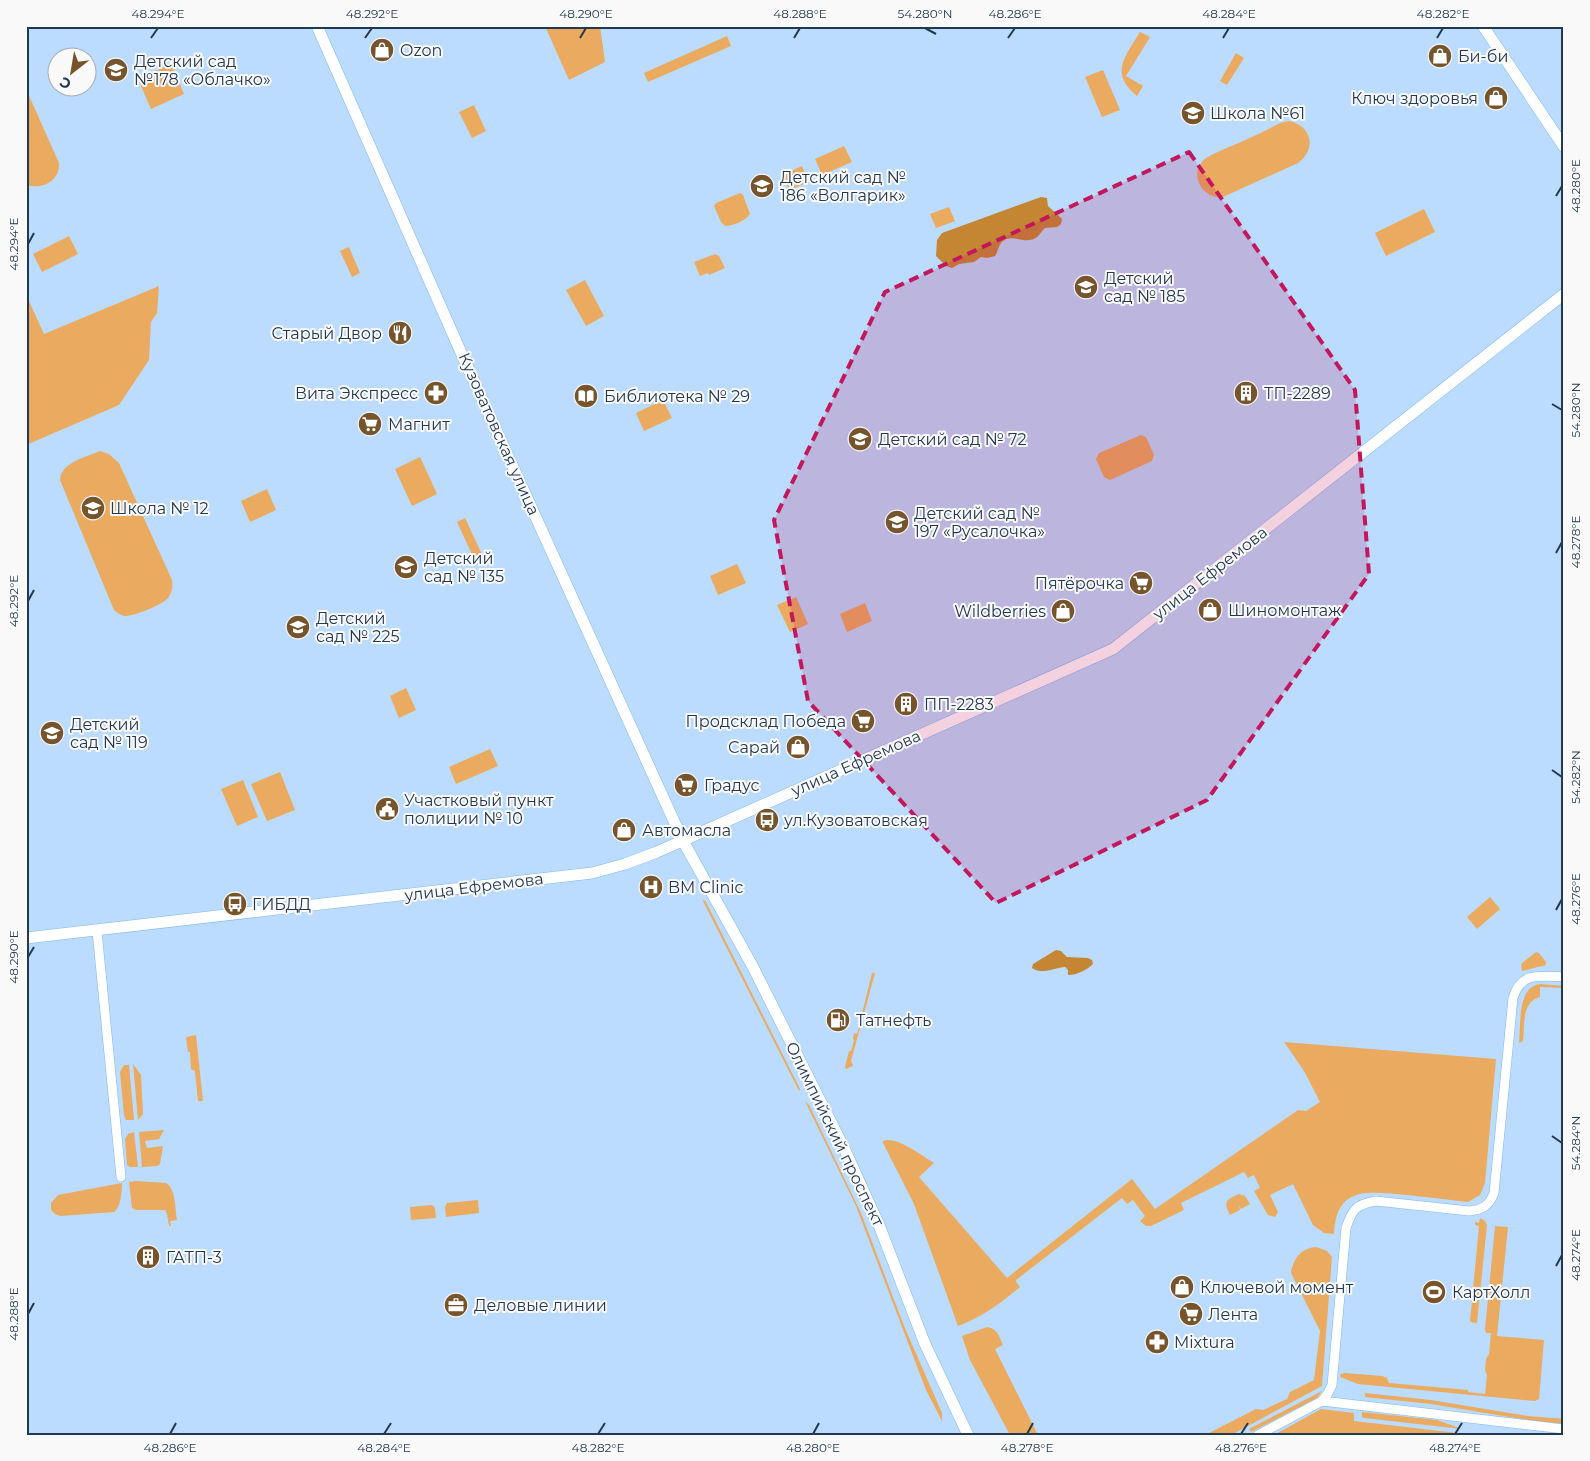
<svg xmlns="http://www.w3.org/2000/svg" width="1590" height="1461" viewBox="0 0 1590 1461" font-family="Montserrat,sans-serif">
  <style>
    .green { fill: #eaaa5f }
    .forest { fill: #c58634 }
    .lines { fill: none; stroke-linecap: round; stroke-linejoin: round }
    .minor-casing { stroke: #7fb7ee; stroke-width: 10 }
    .tertiary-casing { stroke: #7fb7ee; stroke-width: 12 }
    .minor { stroke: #fff; stroke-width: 9 }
    .tertiary { stroke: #fff; stroke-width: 11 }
    .marked { fill: #c2185b; fill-opacity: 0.2; stroke: #c2185b; stroke-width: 4; stroke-dasharray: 10 6; stroke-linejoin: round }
    .ticks { fill: none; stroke: #223950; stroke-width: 2 }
    .labels { text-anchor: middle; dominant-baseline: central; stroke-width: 4; stroke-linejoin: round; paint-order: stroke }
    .poi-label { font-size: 16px; fill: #223950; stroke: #f9f9f9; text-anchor: start }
    .street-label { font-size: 16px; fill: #223950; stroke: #f9f9f9 }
    .neatline { fill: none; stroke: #223950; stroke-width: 2 }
    .ticks-label { font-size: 12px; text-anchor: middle; fill: #223950 }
  </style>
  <rect width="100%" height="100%" fill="#bbdcff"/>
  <g class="green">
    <polygon points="545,26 600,26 605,62 569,80"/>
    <path d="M1140 32 1150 37 1126 76 1143 86 1137 96C1109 73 1125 57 1140 32Z"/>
    <polygon points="727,36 731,46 648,82 644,73"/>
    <polygon points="1236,53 1244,58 1227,85 1220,81"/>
    <polygon points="171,64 184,94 151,109 138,79"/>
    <polygon points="1103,70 1120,110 1102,117 1085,77"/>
    <path d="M26 89 59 163C60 181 42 190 26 185Z"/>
    <polygon points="474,105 486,131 472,138 459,112"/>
    <path d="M1289 121C1312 126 1317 149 1298 163L1223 197C1202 200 1187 173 1206 158 1212 154 1220 151 1227 148 1245 140 1263 132 1280 123Z"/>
    <polygon points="844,146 852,162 822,175 815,159"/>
    <polygon points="802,166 809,182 789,190 782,175"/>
    <path d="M740 193 743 195 750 214C745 221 733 226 725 226L721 222 714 206 716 203Z"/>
    <polygon points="949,207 955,221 936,228 930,214"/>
    <polygon points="1424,209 1435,232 1386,256 1375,233"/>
    <polygon points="69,236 78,254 42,272 33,254"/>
    <polygon points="349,247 360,273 352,277 340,251"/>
    <polygon points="715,254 719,256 725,268 709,275 708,273 700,276 694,262"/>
    <polygon points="585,280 604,316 586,326 566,290"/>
    <polygon points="159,286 157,313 151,322 149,360 119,405 26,445 26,299 28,299 44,334"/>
    <polygon points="663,400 672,418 644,431 636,413"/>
    <polygon points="1141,435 1146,437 1154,455 1152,461 1110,480 1104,477 1096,459 1099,453"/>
    <path d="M100 451 109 454 119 463 172 580C173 586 172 593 168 598 162 605 132 617 124 616 120 615 117 612 114 610L60 480C61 462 87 457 100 451Z"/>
    <polygon points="420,457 437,494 412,506 395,469"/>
    <polygon points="267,489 276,510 250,522 241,501"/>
    <polygon points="465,518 485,561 477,565 457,522"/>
    <polygon points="737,564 746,583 718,595 710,576"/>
    <polygon points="796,597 808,624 790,632 777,605"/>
    <polygon points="865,603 872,621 847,632 840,614"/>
    <polygon points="406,688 416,710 399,718 390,696"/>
    <polygon points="490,749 498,766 456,784 449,767"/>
    <polygon points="280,772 295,810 267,821 251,784"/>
    <polygon points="243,780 258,817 237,826 221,789"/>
    <polygon points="1490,897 1500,909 1477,929 1467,917"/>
    <polygon points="702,899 706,902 800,1089 799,1091"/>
    <polygon points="1536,952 1539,953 1546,962 1546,965 1522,971 1521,964"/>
    <polygon points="872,973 875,973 851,1061 853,1066 846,1069 845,1067 849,1051 851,1051 854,1040 853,1039 854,1033 857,1034"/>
    <path d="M1540 984 1564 986V988L1540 987V997C1521 1002 1525 1025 1523 1041L1519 1043C1521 1024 1517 987 1540 984Z"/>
    <polygon points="196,1035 203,1101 198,1101 195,1071 191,1069 190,1052 188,1052 186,1037"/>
    <path d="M1284 1042 1496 1059 1485 1183 1480 1195 1468 1202C1448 1200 1428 1197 1407 1195 1370 1192 1336 1184 1334 1234L1324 1233 1313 1225 1293 1184 1270 1195 1278 1212 1275 1217 1268 1215 1254 1191 1260 1188 1254 1175 1248 1178 1244 1172 1181 1203 1184 1210 1151 1226H1146L1140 1221 1145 1216 1133 1200 1127 1204 1122 1198 1016 1280V1282L1020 1287C998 1305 985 1315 958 1326L914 1204 883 1143V1141C895 1135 923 1156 934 1163L919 1177 1007 1278 1132 1179 1155 1209 1298 1110 1306 1111 1320 1102 1304 1071Z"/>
    <polygon points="133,1064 141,1075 143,1114 138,1120"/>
    <polygon points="124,1065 129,1065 134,1120 126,1120 124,1115 120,1072"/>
    <polygon points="805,1101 809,1105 861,1213 904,1326 942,1413 942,1421 926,1390 856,1206"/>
    <polygon points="164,1130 159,1139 145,1141 147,1148 163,1146 160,1164 157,1166 142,1167 139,1132"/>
    <polygon points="134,1132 138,1167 130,1167 127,1165 125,1139 128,1134"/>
    <path d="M136 1181 166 1183C176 1189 175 1209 177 1220L170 1221 171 1226H169L167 1214 165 1210H136L132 1208 129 1182Z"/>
    <path d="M122 1183C122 1191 121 1207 114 1212L60 1216 55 1214 51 1210V1203L58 1195Z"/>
    <path d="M1239 1194 1245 1196 1250 1204 1241 1209 1239 1205 1240 1210 1230 1215C1223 1201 1226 1200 1239 1194Z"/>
    <polygon points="478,1200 479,1213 446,1217 445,1207 447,1203"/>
    <polygon points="432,1205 435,1208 436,1218 411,1220 410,1207"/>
    <polygon points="1480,1218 1485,1221 1487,1225 1477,1323 1470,1322 1479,1226 1475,1225 1475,1222 1479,1223"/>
    <polygon points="1495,1226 1508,1227 1497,1336 1544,1340 1539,1399 1535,1401 1358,1384 1340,1377 1341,1374 1345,1373 1382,1376 1387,1378 1389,1383 1468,1390 1468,1392 1485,1394 1487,1375 1485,1371 1486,1359 1489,1354 1491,1333 1486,1333 1485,1329"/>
    <path d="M1316 1247 1327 1251 1332 1257 1322 1386 1231 1435H1205L1256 1409 1263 1410 1287 1399 1290 1392 1314 1380 1320 1331 1291 1273C1293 1259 1301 1248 1316 1247Z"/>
    <path d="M987 1327C997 1328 999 1336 1003 1345L995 1349 1038 1435H1010L970 1360 962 1336Z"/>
    <polygon points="1322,1391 1317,1398 1251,1432 1249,1429"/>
    <polygon points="1365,1393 1431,1400 1528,1416 1564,1419 1564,1424 1528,1420 1431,1404 1365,1397"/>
    <polygon points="1321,1409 1354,1413 1354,1421 1475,1435 1274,1435"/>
    <polygon points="1362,1412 1437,1420 1462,1429 1364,1418 1362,1417"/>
  </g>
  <g class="forest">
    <path d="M1041 197 1047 198 1048 206 1062 219 1061 224 1057 227 1045 228C1042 230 1040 235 1037 237 1025 246 1012 232 1002 242 998 246 998 252 995 256L987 258 981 257 974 262 959 264 952 268 946 266 936 256 937 240 942 233Z"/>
    <path d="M1056 950 1061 951 1067 957 1088 958 1092 960 1093 964C1087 970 1077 975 1068 975V970L1065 967C1053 968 1043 975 1032 968L1033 964Z"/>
  </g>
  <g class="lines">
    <g class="minor-casing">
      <g id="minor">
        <polyline points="97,931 121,1177"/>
        <polyline points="1322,1401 1564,1429"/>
        <path d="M1258 1435 1322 1401 1328 1393 1332 1385 1346 1228C1352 1210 1356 1204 1376 1201L1469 1211C1482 1210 1489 1206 1494 1193L1513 998C1521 971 1541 976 1564 977"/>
      </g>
    </g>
    <g class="tertiary-casing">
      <g id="tertiary">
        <polyline points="317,26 463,357 683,841 753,967 844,1148 879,1225 925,1344 968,1435"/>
        <polyline points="1483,26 1564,147"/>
        <polyline points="26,938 592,873 625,864 657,852 1113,649 1564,294"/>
      </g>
    </g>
    <use href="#minor" class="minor"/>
    <use href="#tertiary" class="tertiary"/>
  </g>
  <path class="marked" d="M1189 152 1355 390 1369 574 1207 800 996 903 808 701 774 520 885 292Z"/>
  <path class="ticks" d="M925 28 936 34M151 38 158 28M365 38 372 28M580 38 586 28M794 38 800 28M1008 38 1015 28M1223 38 1229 28M1437 38 1443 28M1556 196 1562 186M28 244 34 233M1552 404 1562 410M1556 553 1562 542M28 601 34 590M1552 770 1562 777M1556 910 1562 899M28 957 34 947M1552 1136 1562 1143M1556 1266 1562 1255M28 1314 34 1303M170 1434 176 1423M384 1434 391 1423M598 1434 605 1423M813 1434 819 1423M1027 1434 1033 1423M1241 1434 1248 1423M1455 1434 1462 1423"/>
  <defs>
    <g id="shop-disc" transform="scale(1.25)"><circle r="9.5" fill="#76542c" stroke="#f9f9f9"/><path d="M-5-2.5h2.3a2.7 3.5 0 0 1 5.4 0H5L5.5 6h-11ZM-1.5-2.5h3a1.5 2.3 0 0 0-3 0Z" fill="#fff"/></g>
    <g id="school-disc" transform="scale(1.25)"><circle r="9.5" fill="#76542c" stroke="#f9f9f9"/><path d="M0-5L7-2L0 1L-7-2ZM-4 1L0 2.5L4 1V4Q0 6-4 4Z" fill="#fff"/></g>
    <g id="restaurant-disc" transform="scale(1.25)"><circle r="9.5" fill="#76542c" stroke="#f9f9f9"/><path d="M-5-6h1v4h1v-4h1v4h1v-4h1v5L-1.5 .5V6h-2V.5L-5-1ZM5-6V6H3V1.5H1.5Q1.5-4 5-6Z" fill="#fff"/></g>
    <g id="pharmacy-disc" transform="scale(1.25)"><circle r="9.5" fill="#76542c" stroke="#f9f9f9"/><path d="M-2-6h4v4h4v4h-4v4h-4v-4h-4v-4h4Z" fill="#fff"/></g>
    <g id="building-disc" transform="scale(1.25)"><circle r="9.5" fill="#76542c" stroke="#f9f9f9"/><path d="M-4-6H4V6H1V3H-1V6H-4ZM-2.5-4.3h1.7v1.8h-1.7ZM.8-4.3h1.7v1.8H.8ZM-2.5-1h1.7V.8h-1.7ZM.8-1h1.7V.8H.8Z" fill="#fff"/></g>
    <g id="library-disc" transform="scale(1.25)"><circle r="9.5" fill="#76542c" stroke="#f9f9f9"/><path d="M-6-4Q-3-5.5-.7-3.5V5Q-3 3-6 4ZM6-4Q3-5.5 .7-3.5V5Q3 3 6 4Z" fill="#fff"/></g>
    <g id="supermarket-disc" transform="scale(1.25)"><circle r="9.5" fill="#76542c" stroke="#f9f9f9"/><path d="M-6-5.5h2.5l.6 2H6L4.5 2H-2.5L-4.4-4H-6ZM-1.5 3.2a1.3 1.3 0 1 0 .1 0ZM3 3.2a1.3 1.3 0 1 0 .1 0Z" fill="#fff"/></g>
    <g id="civic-disc" transform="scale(1.25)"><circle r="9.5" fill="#76542c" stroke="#f9f9f9"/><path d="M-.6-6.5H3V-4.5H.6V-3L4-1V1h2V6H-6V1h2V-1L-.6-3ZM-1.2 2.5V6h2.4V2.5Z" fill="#fff"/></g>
    <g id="bus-disc" transform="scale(1.25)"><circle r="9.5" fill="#76542c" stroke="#f9f9f9"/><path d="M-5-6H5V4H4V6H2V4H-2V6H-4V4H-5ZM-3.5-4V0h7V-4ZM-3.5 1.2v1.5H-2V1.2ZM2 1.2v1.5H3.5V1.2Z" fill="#fff"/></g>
    <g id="hospital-disc" transform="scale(1.25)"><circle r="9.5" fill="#76542c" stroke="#f9f9f9"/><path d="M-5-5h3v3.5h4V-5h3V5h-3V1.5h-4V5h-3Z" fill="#fff"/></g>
    <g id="fuel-disc" transform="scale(1.25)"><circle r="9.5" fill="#76542c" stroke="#f9f9f9"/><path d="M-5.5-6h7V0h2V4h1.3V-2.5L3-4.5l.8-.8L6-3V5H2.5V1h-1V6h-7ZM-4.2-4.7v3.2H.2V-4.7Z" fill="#fff"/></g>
    <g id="stadium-disc" transform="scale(1.25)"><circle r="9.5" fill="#76542c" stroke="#f9f9f9"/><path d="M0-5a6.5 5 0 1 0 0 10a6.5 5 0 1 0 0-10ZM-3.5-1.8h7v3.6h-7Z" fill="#fff"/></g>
    <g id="office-disc" transform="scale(1.25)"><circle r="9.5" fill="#76542c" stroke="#f9f9f9"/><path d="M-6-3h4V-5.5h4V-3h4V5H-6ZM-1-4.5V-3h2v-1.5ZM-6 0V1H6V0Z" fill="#fff"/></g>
  </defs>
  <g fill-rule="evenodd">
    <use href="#shop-disc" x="382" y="50"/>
    <use href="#shop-disc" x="1440" y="56"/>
    <use href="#school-disc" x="116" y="70"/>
    <use href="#shop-disc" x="1496" y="98"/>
    <use href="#school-disc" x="1193" y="113"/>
    <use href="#school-disc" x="762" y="186"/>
    <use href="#school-disc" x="1086" y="287"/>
    <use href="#restaurant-disc" x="400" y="333"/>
    <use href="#pharmacy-disc" x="436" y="393"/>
    <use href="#building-disc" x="1246" y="393"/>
    <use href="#library-disc" x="586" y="396"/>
    <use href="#supermarket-disc" x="370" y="424"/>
    <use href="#school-disc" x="860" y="439"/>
    <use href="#school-disc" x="93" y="508"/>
    <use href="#school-disc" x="897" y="522"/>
    <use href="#school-disc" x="406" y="567"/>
    <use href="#supermarket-disc" x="1141" y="583"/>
    <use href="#shop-disc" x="1210" y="610"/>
    <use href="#shop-disc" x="1063" y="611"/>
    <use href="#school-disc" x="298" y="627"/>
    <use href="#building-disc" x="906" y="704"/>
    <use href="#supermarket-disc" x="863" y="721"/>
    <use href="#school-disc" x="52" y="733"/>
    <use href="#shop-disc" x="798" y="747"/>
    <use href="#supermarket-disc" x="686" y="785"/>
    <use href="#civic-disc" x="387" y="809"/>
    <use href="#bus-disc" x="767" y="820"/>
    <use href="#shop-disc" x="624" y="830"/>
    <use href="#hospital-disc" x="651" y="887"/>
    <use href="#bus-disc" x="235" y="904"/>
    <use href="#fuel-disc" x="838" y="1020"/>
    <use href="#building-disc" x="148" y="1257"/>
    <use href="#shop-disc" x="1182" y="1287"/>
    <use href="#stadium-disc" x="1434" y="1292"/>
    <use href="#office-disc" x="456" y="1305"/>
    <use href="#supermarket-disc" x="1191" y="1314"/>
    <use href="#pharmacy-disc" x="1157" y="1342"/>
  </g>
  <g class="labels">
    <g class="poi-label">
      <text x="400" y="50">Ozon</text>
      <text x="1458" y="56">Би-би</text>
      <text x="134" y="61">Детский сад<tspan x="134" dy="18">№178 «Облачко»</tspan></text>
      <text x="1478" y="98" text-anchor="end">Ключ здоровья</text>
      <text x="1210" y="113">Школа №61</text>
      <text x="780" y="177">Детский сад №<tspan x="780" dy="18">186 «Волгарик»</tspan></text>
      <text x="1104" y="278">Детский<tspan x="1104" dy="18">сад № 185</tspan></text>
      <text x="382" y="333" text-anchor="end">Старый Двор</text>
      <text x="418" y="393" text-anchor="end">Вита Экспресс</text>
      <text x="1264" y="393">ТП-2289</text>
      <text x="604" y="396">Библиотека № 29</text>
      <text x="388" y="424">Магнит</text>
      <text x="878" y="439">Детский сад № 72</text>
      <text x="110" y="508">Школа № 12</text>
      <text x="914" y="513">Детский сад №<tspan x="914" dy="18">197 «Русалочка»</tspan></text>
      <text x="424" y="558">Детский<tspan x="424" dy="18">сад № 135</tspan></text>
      <text x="1124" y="583" text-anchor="end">Пятёрочка</text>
      <text x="1228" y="610">Шиномонтаж</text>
      <text x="1046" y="611" text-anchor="end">Wildberries</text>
      <text x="316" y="618">Детский<tspan x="316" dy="18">сад № 225</tspan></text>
      <text x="924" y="704">ПП-2283</text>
      <text x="846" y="721" text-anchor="end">Продсклад Победа</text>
      <text x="70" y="724">Детский<tspan x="70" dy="18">сад № 119</tspan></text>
      <text x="780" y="747" text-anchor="end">Сарай</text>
      <text x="704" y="785">Градус</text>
      <text x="404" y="800">Участковый пункт<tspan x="404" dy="18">полиции № 10</tspan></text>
      <text x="784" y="820">ул.Кузоватовская</text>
      <text x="642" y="830">Автомасла</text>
      <text x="668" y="887">BM Clinic</text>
      <text x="252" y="904">ГИБДД</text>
      <text x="856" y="1020">Татнефть</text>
      <text x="166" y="1257">ГАТП-3</text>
      <text x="1200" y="1287">Ключевой момент</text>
      <text x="1452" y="1292">КартХолл</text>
      <text x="474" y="1305">Деловые линии</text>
      <text x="1208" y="1314">Лента</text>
      <text x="1174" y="1342">Mixtura</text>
    </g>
    <g class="street-label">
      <text transform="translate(499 434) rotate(66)">Кузоватовская улица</text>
      <text transform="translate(1210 573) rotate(-38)">улица Ефремова</text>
      <text transform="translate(856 763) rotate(-24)">улица Ефремова</text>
      <text transform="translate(474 887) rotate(-7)">улица Ефремова</text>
      <text transform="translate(835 1134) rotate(64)">Олимпийский проспект</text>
    </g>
  </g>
  <rect width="1590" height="1461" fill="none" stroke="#f9f9f9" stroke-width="55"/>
  <g transform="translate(72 72) rotate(211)"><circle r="24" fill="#f9f9f9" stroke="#a3acb5"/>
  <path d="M0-4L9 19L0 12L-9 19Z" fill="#76542c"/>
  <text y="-8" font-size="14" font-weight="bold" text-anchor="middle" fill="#223950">С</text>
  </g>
  <rect x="28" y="28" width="1534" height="1406" class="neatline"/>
  <g class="ticks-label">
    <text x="158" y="18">48.294°E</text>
    <text x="372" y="18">48.292°E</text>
    <text x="586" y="18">48.290°E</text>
    <text x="800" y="18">48.288°E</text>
    <text x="925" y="18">54.280°N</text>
    <text x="1015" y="18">48.286°E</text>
    <text x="1229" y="18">48.284°E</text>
    <text x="1443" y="18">48.282°E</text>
    <text transform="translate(1576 186) rotate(-90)" y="4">48.280°E</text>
    <text transform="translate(14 244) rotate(-90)" y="4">48.294°E</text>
    <text transform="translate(1576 410) rotate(-90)" y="4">54.280°N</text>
    <text transform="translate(1576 542) rotate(-90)" y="4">48.278°E</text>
    <text transform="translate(14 601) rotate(-90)" y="4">48.292°E</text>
    <text transform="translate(1576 777) rotate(-90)" y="4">54.282°N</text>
    <text transform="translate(1576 899) rotate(-90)" y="4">48.276°E</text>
    <text transform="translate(14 957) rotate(-90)" y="4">48.290°E</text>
    <text transform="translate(1576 1143) rotate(-90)" y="4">54.284°N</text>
    <text transform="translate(1576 1255) rotate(-90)" y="4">48.274°E</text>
    <text transform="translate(14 1314) rotate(-90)" y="4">48.288°E</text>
    <text x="170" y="1452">48.286°E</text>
    <text x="384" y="1452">48.284°E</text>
    <text x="598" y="1452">48.282°E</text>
    <text x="813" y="1452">48.280°E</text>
    <text x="1027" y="1452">48.278°E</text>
    <text x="1241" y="1452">48.276°E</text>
    <text x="1455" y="1452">48.274°E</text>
  </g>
</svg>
